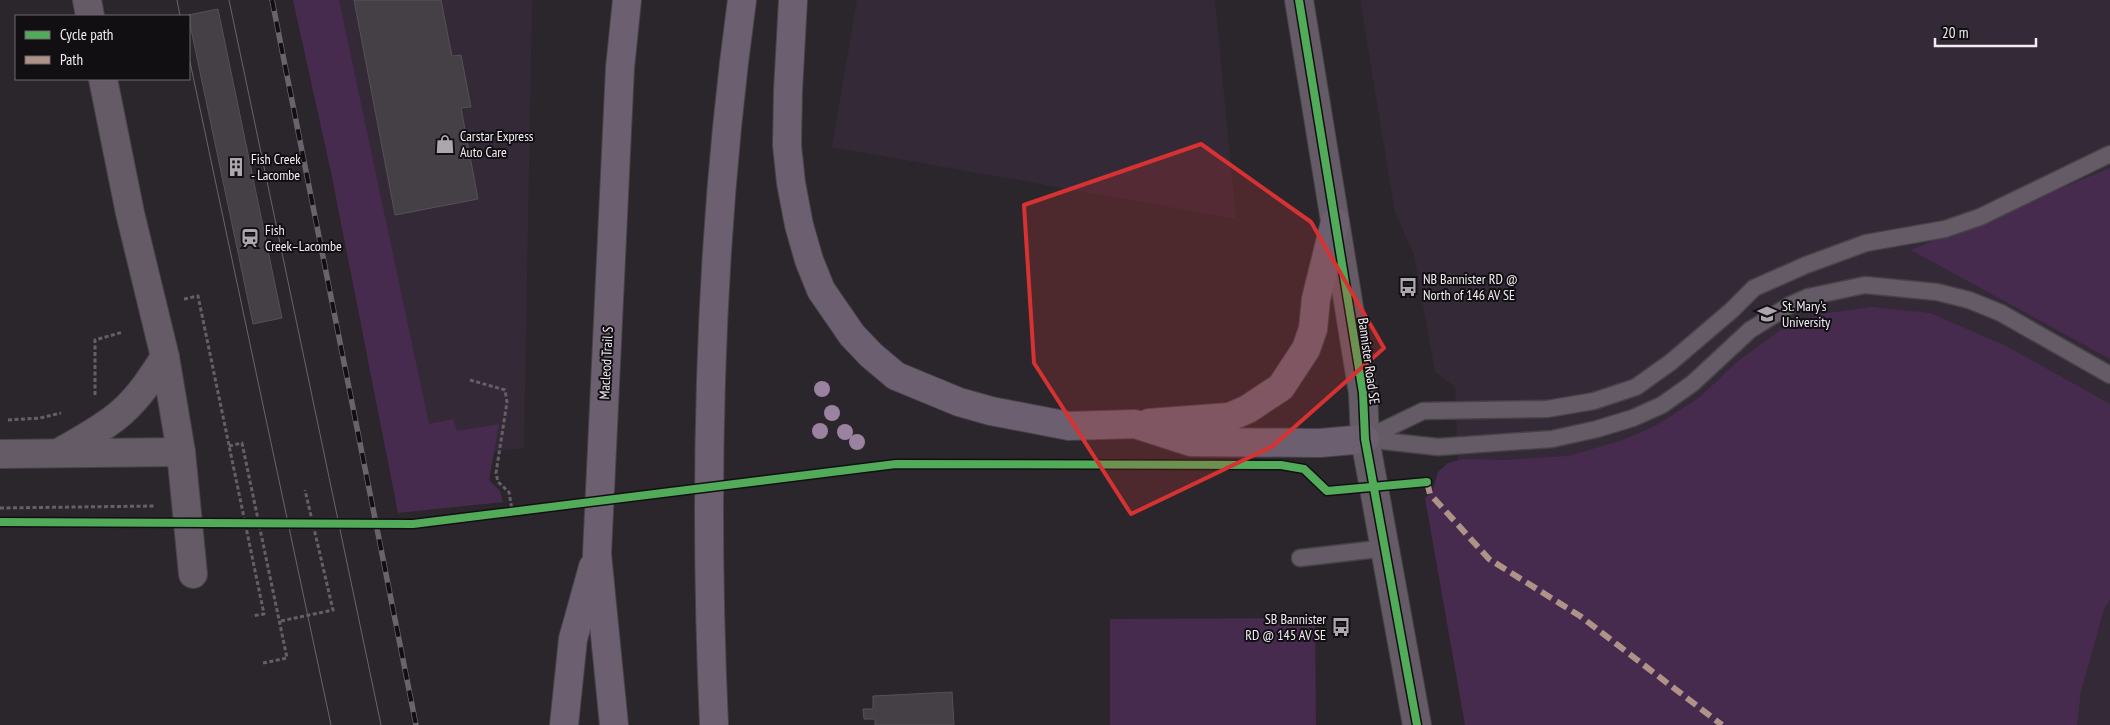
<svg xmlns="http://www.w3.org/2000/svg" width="2110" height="725" viewBox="0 0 2110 725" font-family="'PT Sans Narrow',sans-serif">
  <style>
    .built { fill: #342936 }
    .green { fill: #472b4e }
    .building { fill: #444045; stroke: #555156 }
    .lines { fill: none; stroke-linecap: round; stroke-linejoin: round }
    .service-casing { stroke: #464347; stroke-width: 19 }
    .minor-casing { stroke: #464347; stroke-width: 30 }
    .tertiary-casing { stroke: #464347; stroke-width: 30 }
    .motorway-casing { stroke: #464347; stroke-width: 30 }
    .path { stroke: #665e68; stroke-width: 3; stroke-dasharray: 4 2.5; stroke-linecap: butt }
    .service { stroke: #655b67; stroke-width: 16 }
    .minor { stroke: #655b67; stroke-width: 28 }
    .tertiary { stroke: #655b67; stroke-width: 28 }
    .motorway { stroke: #6c6070; stroke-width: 28 }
    .tram { stroke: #6a626c; stroke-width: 1 }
    .rail-casing { stroke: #6a626c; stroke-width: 5.5 }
    .rail { stroke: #120f13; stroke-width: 4; stroke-dasharray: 11; stroke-linecap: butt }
    .quiet { stroke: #af9288; stroke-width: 6; stroke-dasharray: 12 6; stroke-linecap: butt }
    .cycleway-casing { stroke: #120f13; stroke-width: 11 }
    .cycleway { stroke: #51ab58; stroke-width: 8 }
    .tree { fill: #9b82a0 }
    .marked { fill: #d73232; fill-opacity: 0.2; stroke: #d73232; stroke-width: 4; stroke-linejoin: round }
    .labels { text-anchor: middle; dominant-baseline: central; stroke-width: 4; stroke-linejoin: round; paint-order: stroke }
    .poi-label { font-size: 14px; fill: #f2edf3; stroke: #120f13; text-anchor: start }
    .street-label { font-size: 14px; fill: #f2edf3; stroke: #120f13 }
  </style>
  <rect width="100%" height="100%" fill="#2b262c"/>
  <g class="built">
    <polygon points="323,0 532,0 524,448 417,461"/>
    <polygon points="857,0 1215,0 1236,219 832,147"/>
    <polygon points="1360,0 2110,0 2110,725 1481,725 1458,472 1455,387 1435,372 1414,255 1395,212"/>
  </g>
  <g class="green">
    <polygon points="293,0 339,0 429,424 453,419 457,431 499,424 489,480 500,491 503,502 398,513 332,177"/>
    <polygon points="2110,168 2110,359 1911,250"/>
    <polygon points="1872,307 1930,313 2006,346 2110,404 2110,600 2104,609 2081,691 2077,725 1465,725 1425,498 1432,493 1438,472 1448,463 1463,459 1504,460 1568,456 1623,440 1657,425 1700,397 1737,362 1779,331 1820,314"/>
    <polygon points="1315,618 1316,725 1110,725 1110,619"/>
  </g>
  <g class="building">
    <polygon points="354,0 441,0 452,56 461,55 471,107 461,108 478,199 395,215"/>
    <polygon points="218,9 282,318 253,324 188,15"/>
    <polygon points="952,692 954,725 875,725 875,719 864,719 863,709 873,709 873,696"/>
  </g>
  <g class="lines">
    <g class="service-casing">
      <g id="service">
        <polyline points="1365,439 1423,411 1547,409 1594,401 1636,387 1671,362 1732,310 1754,288 1806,265 1866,243 1945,229 1980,217 2110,154"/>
        <polyline points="1365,439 1438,447 1552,439 1597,429 1633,418 1662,405 1693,383 1750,330 1790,305 1808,297 1865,285 1937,292 1969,300 2001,313 2110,375"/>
        <polyline points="1300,558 1386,548"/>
      </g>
    </g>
    <g class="minor-casing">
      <g id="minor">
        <polyline points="87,0 90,16"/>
        <polyline points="103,79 130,213 165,357 181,452 193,574"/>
        <path d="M60 452C81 440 104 428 122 412 140 396 152 377 165 357"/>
        <polyline points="0,454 181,452"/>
      </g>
    </g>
    <g class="tertiary-casing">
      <polyline id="tertiary" points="1299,0 1363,393 1365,439 1417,725"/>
    </g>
    <g class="motorway-casing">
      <g id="motorway">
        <polyline points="793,0 788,91 787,145 791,183 799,225 809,260 821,290 852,335 871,355 896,376 959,402 991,411 1069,426 1135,424 1191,442 1320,443 1365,439"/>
        <polyline points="1149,423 1230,417 1248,409 1281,387 1306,349 1313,329 1316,299 1335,222"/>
        <polyline points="564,725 573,639 593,567"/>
        <polyline points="614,725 597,554 620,68 627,0"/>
        <path d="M714 725C703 483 709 240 742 0"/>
      </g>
    </g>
    <g class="path">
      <polyline points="184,299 198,296 264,614 252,616"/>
      <polyline points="470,380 505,390 507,402 496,473 498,482 509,492 512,510"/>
      <polyline points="95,395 95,340 123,332"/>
      <polyline points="8,420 40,418 61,413"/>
      <polyline points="229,446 242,443 287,658 263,663"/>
      <polyline points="0,508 154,506"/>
      <polyline points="281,621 333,610 305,490"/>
    </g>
    <use href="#service" class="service"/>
    <use href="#minor" class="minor"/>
    <use href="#tertiary" class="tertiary"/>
    <use href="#motorway" class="motorway"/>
    <g class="tram">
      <polyline points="177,0 180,16"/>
      <polyline points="229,0 381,725"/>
      <polyline points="189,57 331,725"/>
    </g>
    <g class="rail-casing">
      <polyline id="rail" points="272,0 416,725"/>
    </g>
    <use href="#rail" class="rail"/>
    <polyline class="quiet" points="1427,482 1430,494 1489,559 1580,616 1722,725"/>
    <g class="cycleway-casing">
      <g id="cycleway">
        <polyline points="1299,0 1363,393 1365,439 1417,725"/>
        <polyline points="0,522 413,524 896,464 1281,465 1304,469 1327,491 1427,482"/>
      </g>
    </g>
    <use href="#cycleway" class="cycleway"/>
  </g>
  <g class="tree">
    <circle cx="822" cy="389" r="8"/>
    <circle cx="832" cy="413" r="8"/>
    <circle cx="820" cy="431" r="8"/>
    <circle cx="845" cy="432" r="8"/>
    <circle cx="857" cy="442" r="8"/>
  </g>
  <path class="marked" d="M1201 144 1311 222 1384 348 1273 446 1131 514 1034 363 1024 205Z"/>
  <defs>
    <g id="shop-bare" transform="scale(1.5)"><path d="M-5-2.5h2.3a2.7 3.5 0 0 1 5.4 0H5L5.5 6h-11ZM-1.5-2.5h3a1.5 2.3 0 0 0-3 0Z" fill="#aca7ad" stroke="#120f13" stroke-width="2.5" paint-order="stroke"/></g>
    <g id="building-bare" transform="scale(1.5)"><path d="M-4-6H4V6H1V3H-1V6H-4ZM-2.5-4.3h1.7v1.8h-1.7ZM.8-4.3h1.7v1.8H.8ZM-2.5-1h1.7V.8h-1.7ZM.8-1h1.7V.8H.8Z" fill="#aca7ad" stroke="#120f13" stroke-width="2.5" paint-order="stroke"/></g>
    <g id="station-bare" transform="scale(1.5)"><path d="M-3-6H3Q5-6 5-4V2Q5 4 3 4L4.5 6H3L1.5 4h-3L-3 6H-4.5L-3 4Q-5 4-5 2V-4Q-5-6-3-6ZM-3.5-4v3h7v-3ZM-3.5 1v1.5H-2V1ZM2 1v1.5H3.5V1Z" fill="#aca7ad" stroke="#120f13" stroke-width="2.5" paint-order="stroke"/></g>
    <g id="bus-bare" transform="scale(1.5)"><path d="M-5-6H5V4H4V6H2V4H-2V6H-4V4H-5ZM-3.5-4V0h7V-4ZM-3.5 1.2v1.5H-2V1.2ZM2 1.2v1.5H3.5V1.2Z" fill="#aca7ad" stroke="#120f13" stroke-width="2.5" paint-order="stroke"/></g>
    <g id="university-bare" transform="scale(1.5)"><path d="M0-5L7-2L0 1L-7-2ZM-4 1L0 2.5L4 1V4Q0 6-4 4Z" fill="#aca7ad" stroke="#120f13" stroke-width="2.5" paint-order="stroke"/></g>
  </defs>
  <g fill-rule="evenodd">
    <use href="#shop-bare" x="445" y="144"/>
    <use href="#building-bare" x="236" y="167"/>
    <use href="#station-bare" x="250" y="238"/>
    <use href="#bus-bare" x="1408" y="287"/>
    <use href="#university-bare" x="1767" y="314"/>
    <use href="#bus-bare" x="1341" y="627"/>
  </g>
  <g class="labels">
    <g class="poi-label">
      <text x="460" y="136">Carstar Express<tspan x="460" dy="16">Auto Care</tspan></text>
      <text x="251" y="159">Fish Creek<tspan x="251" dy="16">- Lacombe</tspan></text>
      <text x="265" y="230">Fish<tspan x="265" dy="16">Creek–Lacombe</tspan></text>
      <text x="1423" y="279">NB Bannister RD @<tspan x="1423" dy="16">North of 146 AV SE</tspan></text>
      <text x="1782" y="306">St. Mary's<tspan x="1782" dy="16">University</tspan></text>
      <text x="1326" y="619" text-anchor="end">SB Bannister<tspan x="1326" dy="16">RD @ 145 AV SE</tspan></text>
    </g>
    <g class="street-label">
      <text transform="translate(1369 361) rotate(82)">Bannister Road SE</text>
      <text transform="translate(606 363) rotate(-87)">Macleod Trail S</text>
    </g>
  </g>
  <rect x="15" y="15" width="175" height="65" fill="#120f13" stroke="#6c686d"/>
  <rect x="25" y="31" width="25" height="8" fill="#51ab58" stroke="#6c686d"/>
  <text x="60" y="40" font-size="15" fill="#f2edf3">Cycle path</text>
  <rect x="25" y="56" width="25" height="8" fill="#af9288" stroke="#6c686d"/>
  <text x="60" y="65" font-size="15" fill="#f2edf3">Path</text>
  <path d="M1935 38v8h101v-8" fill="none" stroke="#f2edf3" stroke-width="2.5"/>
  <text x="1942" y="38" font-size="15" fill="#f2edf3" stroke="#120f13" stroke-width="4" paint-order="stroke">20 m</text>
</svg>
